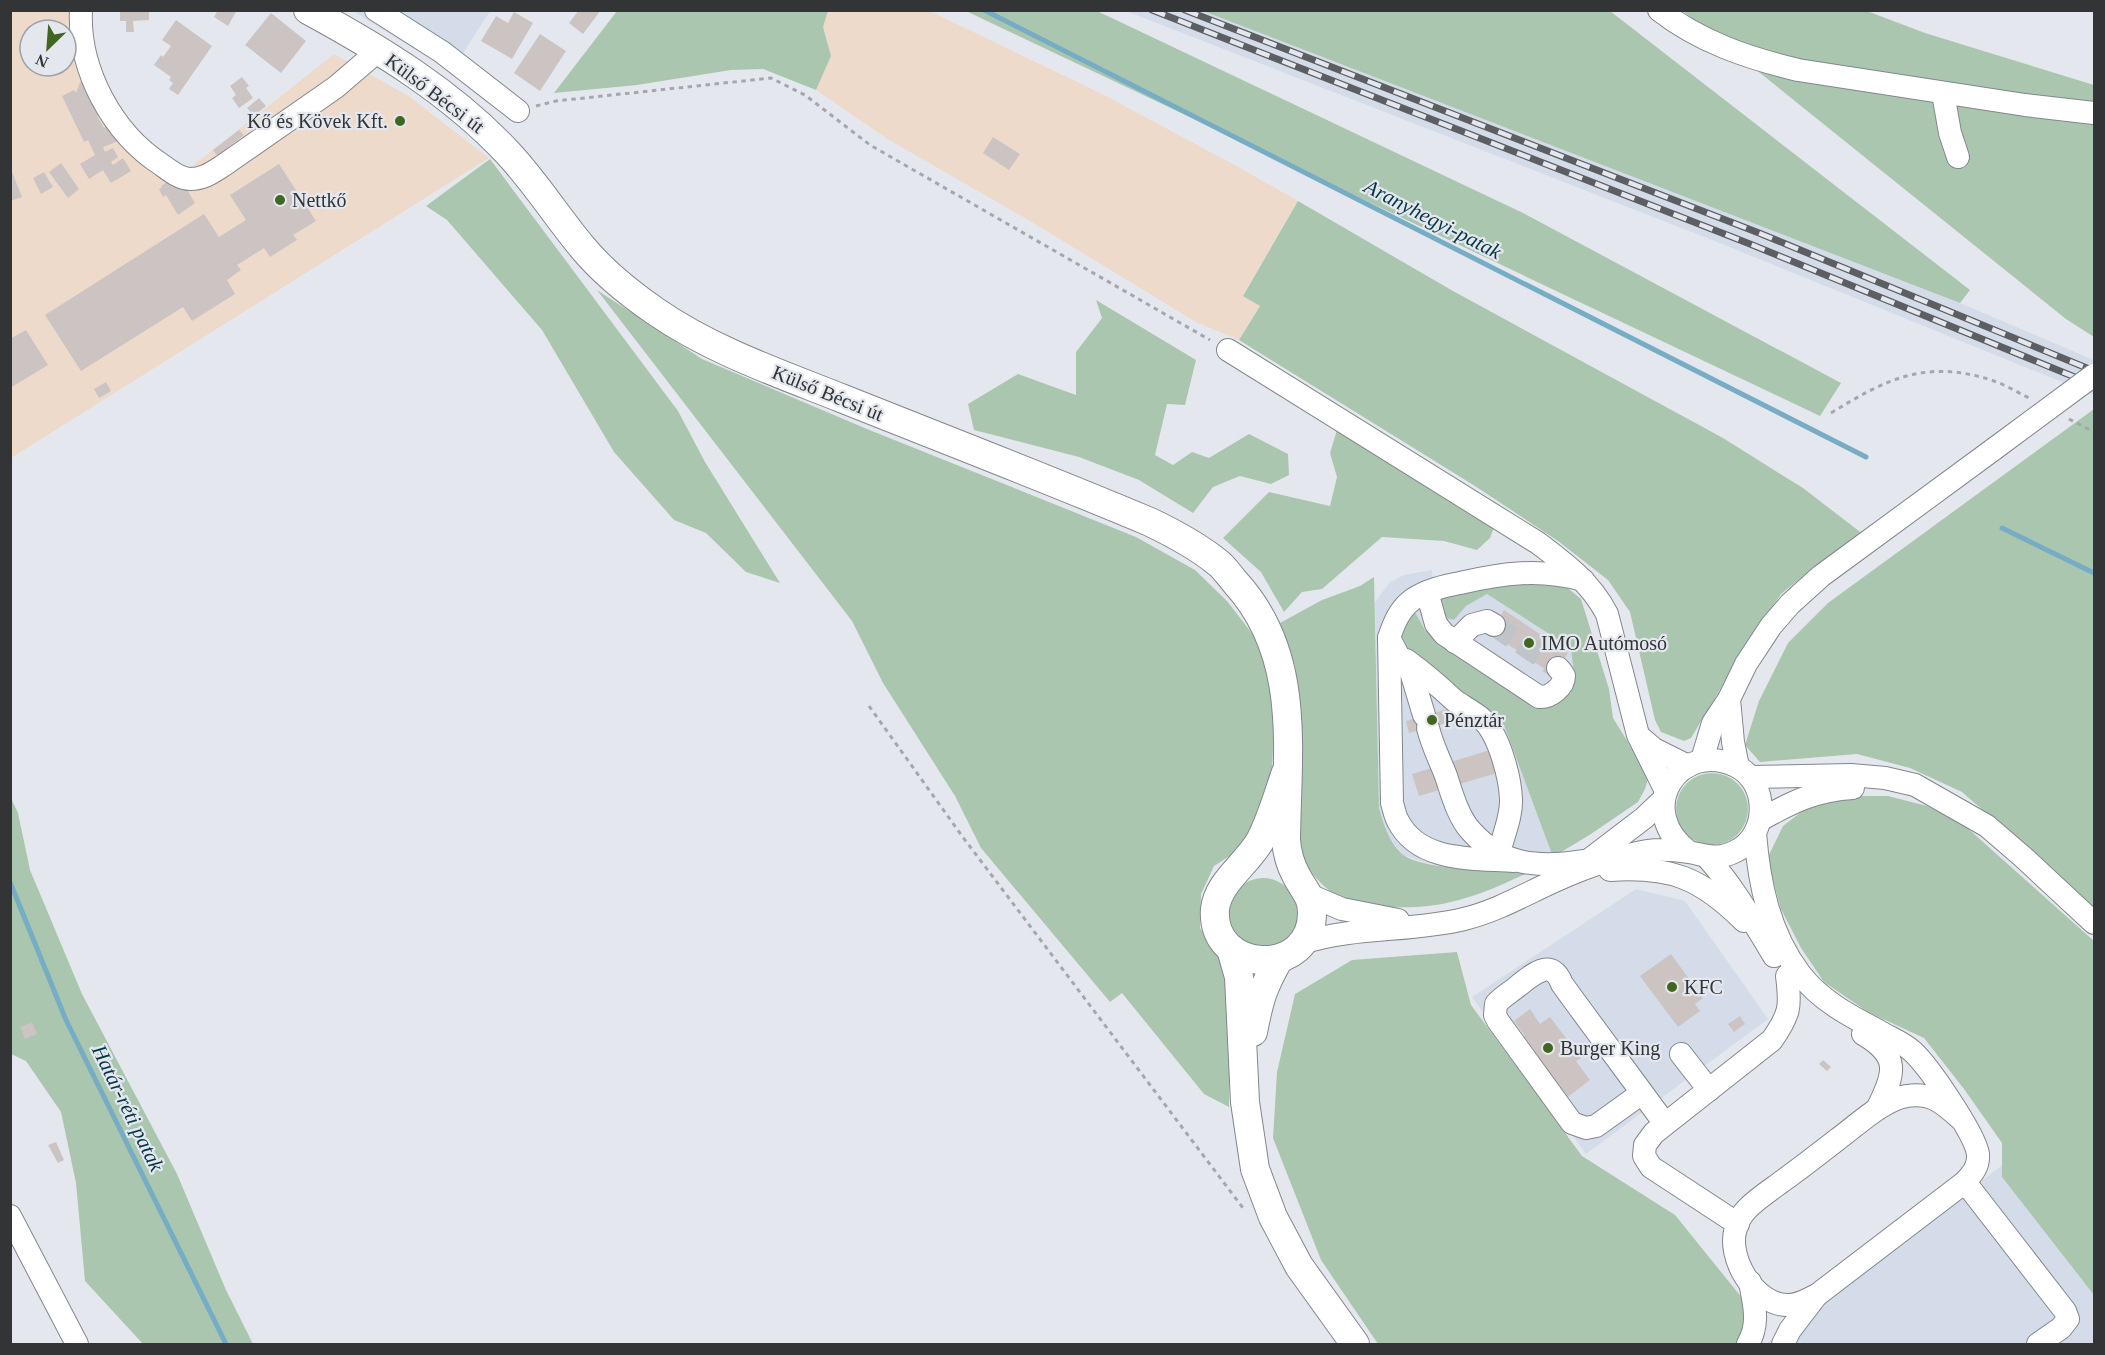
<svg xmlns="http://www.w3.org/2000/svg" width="2105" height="1355" viewBox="0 0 2105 1355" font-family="'Times New Roman',serif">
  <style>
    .built { fill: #d4dce9 }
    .industrial { fill: #eedacb; fill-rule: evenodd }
    .green { fill: #abc6af }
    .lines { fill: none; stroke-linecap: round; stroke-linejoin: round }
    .stream { stroke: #76adc4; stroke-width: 5 }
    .building { fill: #cbc4c2 }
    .minor-tunnel { stroke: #c0c4c9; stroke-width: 22; stroke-dasharray: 22 11; stroke-linecap: butt }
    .minor-casing { stroke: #83878c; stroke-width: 24 }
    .major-casing { stroke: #83878c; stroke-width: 30 }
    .path { stroke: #a4a7ab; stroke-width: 3; stroke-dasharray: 4.5 4.5; stroke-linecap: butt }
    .minor { stroke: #fff; stroke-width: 22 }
    .major { stroke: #fff; stroke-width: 28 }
    .rail-casing { stroke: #5c5e61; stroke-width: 7 }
    .rail { stroke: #e4e8ee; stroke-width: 4.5; stroke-dasharray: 14; stroke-linecap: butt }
    .minor-bridge-casing { stroke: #83878c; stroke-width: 24; stroke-linecap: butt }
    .minor-bridge { stroke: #fff; stroke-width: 22 }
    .poi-dot { fill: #42661f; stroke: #e4e8ee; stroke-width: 2 }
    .labels { text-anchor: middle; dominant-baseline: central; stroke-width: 4.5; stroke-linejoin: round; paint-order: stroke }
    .street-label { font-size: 20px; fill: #323436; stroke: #e4e8ee }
    .poi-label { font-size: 20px; fill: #323436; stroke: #e4e8ee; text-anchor: start }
    .water-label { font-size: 21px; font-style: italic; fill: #033647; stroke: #e4e8ee }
  </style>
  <rect width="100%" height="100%" fill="#e4e8ee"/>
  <g class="built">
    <polygon points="353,11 490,11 451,72"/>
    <polygon points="1126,11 1203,11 1960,303 2094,360 2094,395 1717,242"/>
    <polygon points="1432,570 1434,592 1454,619 1466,606 1487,594 1572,648 1574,673 1535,705 1425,630 1416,614 1455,695 1504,725 1553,857 1529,872 1456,868 1426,863 1403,855 1388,836 1379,808 1375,602 1390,582 1404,575"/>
    <polygon points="1636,889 1685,901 1768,1019 1586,1154 1472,997"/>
    <polygon points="2013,1157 2094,1264 2094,1344 1766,1344"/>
  </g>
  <g class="industrial">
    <path d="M11 11H77L117 132 186 171 334 54 410 97 489 158 11 458ZM30 30H66V66H30Z"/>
    <polygon points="828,11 930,11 1106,96 1242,169 1298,201 1243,295 1260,305 1239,340 1196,322 1030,221 889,140 816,90 831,56 822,27"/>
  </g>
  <g class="green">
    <polygon points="617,11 828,11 823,27 831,56 816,90 763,69 731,70 637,85 554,93"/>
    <polygon points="966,11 1097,11 1523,213 1841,383 1820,416"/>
    <polygon points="1203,11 1610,11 1970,290 1960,303"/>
    <polygon points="1683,11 1867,11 1925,33 2094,85 2094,337 2066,319"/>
    <polygon points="490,159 678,411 705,462 780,583 746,572 706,533 674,520 614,452 542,330 447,220 426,206"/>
    <polygon points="1298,201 1453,291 1723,438 1803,488 1864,535 1811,570 1781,594 1749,641 1691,738 1684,741 1661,732 1655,720 1630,612 1608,580 1558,541 1475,486 1239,340 1260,306 1243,296"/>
    <polygon points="597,290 702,359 867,429 1136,537 1195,570 1227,601 1264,649 1272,684 1274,731 1272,770 1256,824 1245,846 1214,866 1201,894 1200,928 1218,952 1231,994 1229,1107 1204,1094 1122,993 1110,1002 981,848 955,796 883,683 852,621"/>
    <polygon points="1096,300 1196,360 1185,405 1167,404 1155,455 1173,465 1192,452 1209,458 1249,434 1288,454 1289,475 1271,484 1240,476 1213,487 1193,513 1139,480 1079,457 974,430 968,404 1018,374 1076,395 1076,352 1102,318"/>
    <polygon points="2094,409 2094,907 1962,792 1910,768 1857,754 1760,762 1745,745 1759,701 1788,643 1828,603"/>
    <polygon points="1337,430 1495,525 1490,538 1477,550 1444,541 1382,537 1322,589 1302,592 1284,612 1261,572 1223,538 1269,492 1330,506 1337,477 1330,453"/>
    <path d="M1374 577 1379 808C1384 825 1388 840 1401 853 1419 871 1502 870 1529 872 1477 897 1438 912 1378 906 1365 904 1349 903 1338 896 1317 884 1304 864 1294 844L1300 710 1295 666 1280 623 1322 600 1360 586Z"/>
    <polygon points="1496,577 1563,584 1581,599 1609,689 1613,718 1649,776 1645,789 1638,802 1591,834 1553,857 1504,725 1455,695 1398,647 1395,633 1409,611 1416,614 1425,630 1535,705 1574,673 1571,648 1487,594 1466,606 1454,620 1441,617 1434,592"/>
    <circle cx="1712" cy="809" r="36"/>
    <polygon points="10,796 18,813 30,870 82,994 177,1174 226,1290 253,1344 143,1344 85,1281 76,1183 61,1112 26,1061 11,1054"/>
    <polygon points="1845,796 1888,796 1927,806 1964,825 2094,941 2094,1295 2002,1177 2002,1143 1964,1089 1924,1038 1868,1012 1824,982 1801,948 1781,909 1767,859 1783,826 1813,803"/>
    <circle cx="1263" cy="913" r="35"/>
    <polygon points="1457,952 1471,1005 1582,1156 1675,1215 1747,1304 1740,1344 1378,1344 1321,1260 1273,1138 1277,1072 1295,994 1352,960"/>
  </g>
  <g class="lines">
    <g class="stream">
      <polyline points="984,10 1866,457"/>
      <polyline points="2002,528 2094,573"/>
      <polyline points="10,882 66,1020 226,1344"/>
    </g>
  </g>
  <g class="building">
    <polygon points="120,10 149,10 149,20 133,21 134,32 126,32 126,21 120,21"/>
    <polygon points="218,10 237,10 228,26 214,17"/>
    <polygon points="579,10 601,10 583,34 569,23"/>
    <polygon points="514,12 533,23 512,59 481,41 496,16 508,23"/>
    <polygon points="271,13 306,41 281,73 245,45"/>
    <polygon points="176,20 212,46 178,95 169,89 173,83 169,80 171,77 154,65 161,55 163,57 171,46 162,40"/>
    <polygon points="540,34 566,51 540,91 514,73"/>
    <polygon points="242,77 249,86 246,88 253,98 239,108 232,98 236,95 230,86"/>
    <polygon points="87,78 105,111 97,116 104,128 112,124 121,140 103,147 105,152 113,148 118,157 111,162 113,165 123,158 131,171 111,183 103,170 89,179 80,164 95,155 88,140 84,142 62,96 74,90 76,93 80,82"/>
    <polygon points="259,98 266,106 254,116 247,108"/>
    <polygon points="239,130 244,135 226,149 231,155 222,162 213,150"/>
    <polygon points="993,137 1020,154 1009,170 983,153"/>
    <polygon points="61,163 79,189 68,198 49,172"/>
    <polygon points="279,164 316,221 293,235 297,240 270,257 264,248 237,265 241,270 227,280 235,294 192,321 183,307 81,371 45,315 204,214 219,237 246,220 230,195"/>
    <polygon points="10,167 22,197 10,201"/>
    <polygon points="44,172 53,187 41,194 33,178"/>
    <polygon points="175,177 184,185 195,203 178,215 166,195 163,197 159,189 162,187 161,186"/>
    <polygon points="26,330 48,365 10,388 10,339"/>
    <polygon points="106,382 111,391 99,398 94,389"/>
    <polygon points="1504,610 1568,653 1554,675 1489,632"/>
    <polygon points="1454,707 1458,720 1409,733 1406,721"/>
    <polygon points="1490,750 1497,773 1419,796 1412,774"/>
    <polygon points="1671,954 1703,998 1695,1004 1700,1011 1678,1027 1640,976"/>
    <polygon points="1530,1009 1540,1024 1550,1017 1581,1058 1576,1061 1590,1080 1565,1099 1518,1041 1525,1036 1514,1021"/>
    <polygon points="1740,1016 1745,1024 1734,1032 1728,1024"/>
    <polygon points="32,1022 37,1034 25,1039 20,1027"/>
    <polygon points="1823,1060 1831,1067 1827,1071 1819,1064"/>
    <polygon points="56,1142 64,1160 58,1163 48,1145"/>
  </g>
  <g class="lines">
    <polyline class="minor-tunnel" points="1494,625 1558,668"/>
    <g class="minor-casing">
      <g id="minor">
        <path d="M81 10C78 69 112 133 162 165 170 171 180 179 190 179 204 179 213 172 224 165L336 87 378 51"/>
        <polyline points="376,10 442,52 518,111"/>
        <path d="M1659 10C1700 42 1748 58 1798 70L2025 105 2094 113"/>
        <polyline points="1943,93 1950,133 1958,157"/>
        <path d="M1228 350 1538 543C1566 564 1591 583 1607 614L1638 735 1666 791"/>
        <path d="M1427 592 1436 624 1444 634 1539 697C1550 698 1564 687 1564 676 1563 673 1560 670 1558 668"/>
        <path d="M1389 638 1392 803C1394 809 1395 816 1398 821 1419 863 1475 858 1514 861"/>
        <polyline points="1455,642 1472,625 1487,621 1494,625"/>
        <path d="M1406 660C1424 673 1439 686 1455 701 1464 707 1474 712 1482 719 1499 734 1510 777 1511 799 1512 816 1503 836 1499 853"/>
        <polyline points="1729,699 1733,742 1738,767"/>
        <path d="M1424 715 1411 672 1398 655 1389 638C1394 623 1399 610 1412 600 1426 590 1444 586 1460 583 1503 573 1540 568 1583 580"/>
        <path d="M1428 728C1432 745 1440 760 1446 776 1452 794 1458 817 1471 831 1502 866 1539 868 1583 861"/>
        <polyline points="1640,737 1654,749 1688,766"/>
        <polyline points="1702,760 1713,723 1729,699 1746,664 1771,626 1790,604 1821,576 1994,449"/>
        <polyline points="1750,777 1851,775 1885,778 1915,785 1987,826 2023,857 2094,923"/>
        <path d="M1760 820C1792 802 1816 790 1853 788"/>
        <path d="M1755 833C1759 883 1769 933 1800 974 1820 1000 1848 1015 1877 1030 1888 1037 1902 1042 1912 1051 1928 1065 1975 1134 1978 1154 1979 1166 1973 1173 1965 1182L1817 1295C1808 1299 1798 1306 1787 1305 1755 1305 1726 1257 1736 1228 1738 1221 1743 1213 1748 1208 1758 1198 1772 1189 1784 1180 1802 1167 1820 1153 1838 1139 1856 1126 1884 1099 1907 1096 1932 1092 1944 1104 1962 1120"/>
        <path d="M1707 857C1736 890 1752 920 1774 956"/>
        <polyline points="1585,863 1644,818 1664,799"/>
        <path d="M1610 870C1671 866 1701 878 1744 921"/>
        <polyline points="1309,895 1342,909 1398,920"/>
        <path d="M1302 943C1355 926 1411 932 1464 919 1504 909 1535 888 1573 873 1596 864 1623 855 1647 851 1660 849 1675 850 1688 852 1707 855 1717 861 1736 851 1769 835 1769 782 1736 766 1679 739 1633 810 1689 852"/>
        <path d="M1863 1034C1901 1056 1895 1074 1877 1109"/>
        <polyline points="1681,1054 1709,1090"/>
        <path d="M1642 1093 1596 1126 1586 1128 1572 1123 1498 1021 1495 1015 1496 1004C1502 997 1511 992 1518 986 1533 974 1552 957 1562 984 1596 1031 1631 1077 1665 1124"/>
        <polyline points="1965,1182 2065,1311 2068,1319 2061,1328 2038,1344"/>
        <polyline points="10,1216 77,1344"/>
        <path d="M1738 1224 1651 1167 1644 1156 1645 1145 1654 1133 1772 1040C1790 1014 1791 1007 1787 976"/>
        <path d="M1748 1344C1760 1323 1754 1305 1750 1282"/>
        <polyline points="1783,1344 1790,1330 1816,1296"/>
      </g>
    </g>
    <g class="major-casing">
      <g id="major">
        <path d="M308 10C380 49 452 93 508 153 536 183 557 217 583 248 603 272 629 293 655 311 711 350 778 373 841 398 944 439 1048 479 1150 522 1173 533 1196 545 1217 562 1224 567 1229 575 1235 582 1302 655 1287 749 1286 840 1287 853 1290 864 1296 875 1303 889 1312 896 1312 912 1313 979 1210 974 1215 909 1218 882 1247 864 1260 841 1271 820 1278 795 1286 772"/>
        <polyline points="1231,949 1239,977 1245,1102 1255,1169 1273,1217 1299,1266 1355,1344"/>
        <path d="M1253 1032C1259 1001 1263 986 1279 959"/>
      </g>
    </g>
    <g class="path">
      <polyline points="536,106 556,101 771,78 805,95 870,145 1210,340"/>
      <path d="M1831 413C1886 379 1926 359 1991 380 2004 384 2017 392 2029 398"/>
      <polyline points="2069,419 2094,432"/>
      <polyline points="869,706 962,836 1243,1208"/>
    </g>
    <use href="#minor" class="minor"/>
    <use href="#major" class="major"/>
    <g class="rail-casing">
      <g id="rail">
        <polyline points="1152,10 1750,244 2094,385"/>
        <polyline points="1185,10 1759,233 2094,371"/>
      </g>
    </g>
    <use href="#rail" class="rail"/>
    <g class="minor-bridge-casing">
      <polyline id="minor-bridge" points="1994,449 2094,375"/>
    </g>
    <use href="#minor-bridge" class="minor-bridge"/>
  </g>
  <g class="poi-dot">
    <circle cx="400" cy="121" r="6"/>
    <circle cx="280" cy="200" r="6"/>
    <circle cx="1529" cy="643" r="6"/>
    <circle cx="1432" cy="720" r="6"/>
    <circle cx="1672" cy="987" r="6"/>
    <circle cx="1548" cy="1048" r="6"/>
  </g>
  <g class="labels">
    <g class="street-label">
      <text transform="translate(435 93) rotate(37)">Külső Bécsi út</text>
      <text transform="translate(828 393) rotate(22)">Külső Bécsi út</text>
    </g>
    <g class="poi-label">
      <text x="388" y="121" text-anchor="end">Kő és Kövek Kft.</text>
      <text x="292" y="200">Nettkő</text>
      <text x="1541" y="643">IMO Autómosó</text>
      <text x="1444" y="720">Pénztár</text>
      <text x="1684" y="987">KFC</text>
      <text x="1560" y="1048">Burger King</text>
    </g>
    <g class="water-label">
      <text transform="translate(1433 219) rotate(27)">Aranyhegyi-patak</text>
      <text transform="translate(128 1108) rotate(64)">Határ-réti patak</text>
    </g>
  </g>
  <rect width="2105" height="1355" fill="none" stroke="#323436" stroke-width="24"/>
  <g transform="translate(48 48) rotate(205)"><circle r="28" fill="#e4e8ee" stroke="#9da0a4" stroke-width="1.5"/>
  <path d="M0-4.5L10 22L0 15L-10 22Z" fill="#42661f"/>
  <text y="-9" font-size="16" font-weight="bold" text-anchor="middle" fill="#323436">N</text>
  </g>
</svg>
